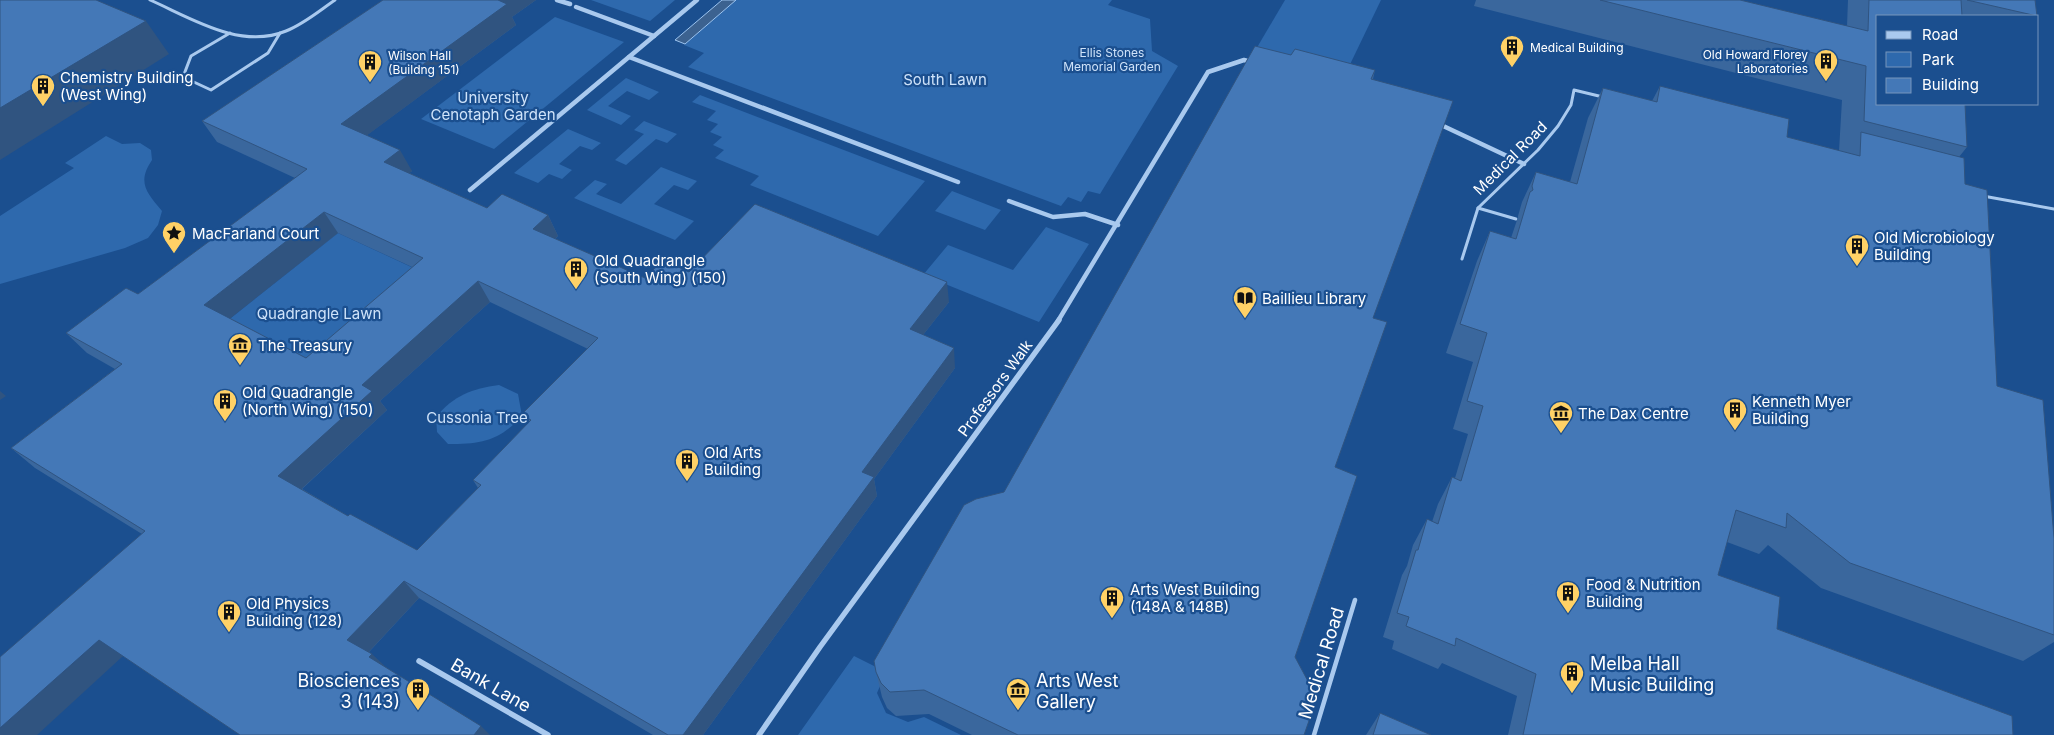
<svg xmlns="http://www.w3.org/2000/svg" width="2054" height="735" viewBox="0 0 2054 735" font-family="Inter,sans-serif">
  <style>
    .green { fill: #2e69ad }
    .water { fill: #3c6290; stroke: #9cc4f0 }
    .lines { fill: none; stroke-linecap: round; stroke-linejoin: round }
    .lane-far1 { stroke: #a9c9ee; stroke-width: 3 }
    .lane { stroke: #a9c9ee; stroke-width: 4.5 }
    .street-far1 { stroke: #a9c9ee; stroke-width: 4.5 }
    .street { stroke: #a9c9ee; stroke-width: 5.5 }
    .wall { fill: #3a679d; fill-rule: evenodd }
    .shaded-wall { fill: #305480 }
    .building { fill: #4478b7; stroke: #305480; fill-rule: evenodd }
    .labels { text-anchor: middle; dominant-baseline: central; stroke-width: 4.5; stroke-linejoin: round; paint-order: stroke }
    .far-poi-label { font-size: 12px; fill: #fff; stroke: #1b4f8f; text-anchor: start }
    .far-park-label { font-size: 12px; fill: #cfe3fa; stroke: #1b4f8f }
    .poi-label { font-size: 15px; fill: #fff; stroke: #1b4f8f; text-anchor: start }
    .park-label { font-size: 15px; fill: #cfe3fa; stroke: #1b4f8f }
    .street-label { font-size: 15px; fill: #fff; stroke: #1b4f8f }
    .near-street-label { font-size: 18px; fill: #fff; stroke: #1b4f8f }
    .near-poi-label { font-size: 18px; fill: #fff; stroke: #1b4f8f; text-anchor: start }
  </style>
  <rect width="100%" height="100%" fill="#1b4f8f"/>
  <g class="green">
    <polygon points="591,0 675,0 650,21"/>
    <polygon points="736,0 1112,0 1108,5 1150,19 1152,51 1178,66 1100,194 1088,191 1081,202 1068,197 1061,206 688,67 704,53 684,45"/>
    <polygon points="1285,0 1381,0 1342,81 1252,56"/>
    <polygon points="555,17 624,42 494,149 421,119"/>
    <polygon points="626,78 659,92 649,100 627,91 608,106 631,116 621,125 587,110"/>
    <polygon points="700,95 925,181 878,236 750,185 759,176 715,158 724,150 713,145 722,137 710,132 718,124 707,120 716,111 692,102"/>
    <polygon points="644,121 677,134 667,143 656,139 626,165 615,160 644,134 634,130"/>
    <polygon points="568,129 601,143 592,150 580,146 559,164 572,170 562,179 549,174 538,183 514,173"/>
    <path d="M106 136 122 144 140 143 151 150 152 160C137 182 146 192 162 211L158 225 148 238 125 248 0 284V216L74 168 65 163Z"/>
    <polygon points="661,167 697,181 688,190 674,185 654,204 694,221 675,240 574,198 595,180 607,184 596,194 621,204"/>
    <polygon points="952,191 1001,210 985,230 935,211"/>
    <polygon points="1046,227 1089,244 1039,322 923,275 948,245 1013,270"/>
    <polygon points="338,233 435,278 322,378 222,325"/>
    <path d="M499 385 518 394 522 416C499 441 481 444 448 444L437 432 436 417C454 395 472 389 499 385Z"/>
    <polygon points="854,656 886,672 877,693 886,713 908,722 924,717 961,735 798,735"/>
  </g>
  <polygon class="water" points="722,0 736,0 685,44 675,40"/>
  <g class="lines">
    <g class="lane-far1">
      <path d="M150 0C191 18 240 50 286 31 304 24 319 11 335 0"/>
      <polyline points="230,33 191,56 183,77 211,90 268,53 280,33"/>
      <polyline points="1983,196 2054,209"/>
      <polyline points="1478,208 1516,219"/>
      <polyline points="1462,259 1478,208 1538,150 1558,126 1571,105 1574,90 1603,97"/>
    </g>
    <polyline class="lane" points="1314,735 1355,600"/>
    <g class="street-far1">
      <polyline points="557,0 570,4"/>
      <polyline points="576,7 654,36"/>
      <polyline points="629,57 958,182"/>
      <polyline points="1439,124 1524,164"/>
      <polyline points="470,190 697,0"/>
      <polyline points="1009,201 1053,217 1085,214 1118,225"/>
      <polyline points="1058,321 1208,72 1244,60 1251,62"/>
    </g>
    <g class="street">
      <polyline points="419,661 548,735"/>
      <polyline points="759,735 820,647 1059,320"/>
    </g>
  </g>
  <g class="wall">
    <path d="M383 0H536L512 17 516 25 367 135 412 171 409 173 487 208 548 215 558 236 555 239 645 278 689 272 949 302 923 335 955 368 874 479 877 496 703 735H653L419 598 369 652 386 668 142 534 35 468 11 448 115 369 87 353 66 333 138 294 295 178 217 142 202 121ZM338 233 412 267 306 358 230 318ZM490 302 588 349 521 415 527 425 473 480 478 488 417 550 348 516 302 489 387 410 380 401Z"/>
    <polygon points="1476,0 1740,0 1847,26 1848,0 2035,0 2037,16 1878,16 1967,147 1959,157 1965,184 1997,386 2054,538 2054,642 2023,661 1821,588 1768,545 1759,554 1727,542 1718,575 1777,629 2013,735 1508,735 1517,696 1442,663 1438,669 1392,649 1394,641 1383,637 1402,575 1407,566 1413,545 1427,519 1432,522 1438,504 1452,477 1455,478 1468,434 1453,429 1473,362 1446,353 1477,261 1490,231 1511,238 1518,217 1518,216 1522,202 1536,172 1570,182 1588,118 1603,88 1652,101 1660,86 1787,137 1839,151 1842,100 1474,6"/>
    <polygon points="1291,55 1375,70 1373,79 1373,318 1335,467 1295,657 1304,735 972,735 929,714 896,716 887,708 882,697 876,672 1004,492"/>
    <polygon points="1380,713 1431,735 1366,735"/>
  </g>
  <g class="shaded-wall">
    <polygon points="498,0 536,0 512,17 516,25 354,145 341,124"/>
    <polygon points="146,21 169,54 0,160 0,108"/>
    <polygon points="400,150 412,171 397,183 384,162"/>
    <polygon points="324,212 338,233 222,325 204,305"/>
    <polygon points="548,215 558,236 543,250 533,229"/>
    <polygon points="478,281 490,302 380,401 387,410 296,494 278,476 362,385"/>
    <polygon points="947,282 949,302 912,349 910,329"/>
    <polygon points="954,348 955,368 874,479 877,496 703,735 683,735 862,472"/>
    <polygon points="0,391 6,396 0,400"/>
    <polygon points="404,581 419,598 365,656 347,640"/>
    <polygon points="99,640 123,656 37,735 0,735 0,728"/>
    <polygon points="372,654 389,670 369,657"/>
    <polygon points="481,726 490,735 474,735"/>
  </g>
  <g class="building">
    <polygon points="0,0 96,0 146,21 0,108"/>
    <path d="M383 0H498L507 4 341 124 400 150 384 162 487 208 502 194 548 215 533 229 645 278 663 260 689 272 755 204 947 282 910 329 954 348 862 472 874 477 683 735H668L404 581 347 640 372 654 369 657 481 726 474 735H240L99 640 0 728V657L145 531 11 448 122 364 66 333 126 288 138 294 307 169 202 121ZM324 212 423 258 306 358 204 305ZM478 281 598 338 521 415 531 420 473 480 481 485 417 550 350 514 348 516 278 476 372 391 362 385Z"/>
    <polygon points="1600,0 1740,0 1868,31 1869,0 1961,0 1962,16 1878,16 1878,104 1965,104 1967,147 1864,121 1866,66"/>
    <polygon points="1967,0 2035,0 2037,16"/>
    <polygon points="1255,46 1291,55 1295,49 1375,70 1371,79 1453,101 1373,318 1387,322 1335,467 1357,476 1295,657 1317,698 1304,735 1018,735 924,690 890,692 881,683 876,672 874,661 964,505 976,499 1004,492"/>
    <polygon points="1660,86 1789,119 1787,137 1860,156 1861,132 1964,158 1965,184 1987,190 1997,386 2043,400 2054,538 2054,635 1850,563 1787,513 1786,528 1736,510 1718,575 1780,597 1777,629 2012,716 2013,735 1523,735 1536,674 1456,638 1455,646 1406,626 1409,617 1397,613 1416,550 1418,550 1427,519 1438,524 1452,477 1461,481 1483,406 1467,401 1487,333 1460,324 1490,231 1516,239 1530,192 1533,190 1532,186 1536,172 1577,184 1603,88 1657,102"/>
    <polygon points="1380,713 1431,735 1373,735"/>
  </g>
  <defs>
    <g id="building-pin" transform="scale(1.25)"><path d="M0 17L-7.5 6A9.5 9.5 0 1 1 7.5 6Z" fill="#ffd166" stroke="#1b4f8f"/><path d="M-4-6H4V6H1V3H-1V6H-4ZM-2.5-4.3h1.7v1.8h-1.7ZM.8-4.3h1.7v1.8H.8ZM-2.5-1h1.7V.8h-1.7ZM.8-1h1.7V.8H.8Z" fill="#111"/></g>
    <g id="sight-pin" transform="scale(1.25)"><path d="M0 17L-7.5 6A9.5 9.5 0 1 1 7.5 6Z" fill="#ffd166" stroke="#1b4f8f"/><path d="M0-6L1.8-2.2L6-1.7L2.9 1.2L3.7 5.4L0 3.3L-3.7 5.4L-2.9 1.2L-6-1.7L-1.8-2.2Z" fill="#111"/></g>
    <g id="library-pin" transform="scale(1.25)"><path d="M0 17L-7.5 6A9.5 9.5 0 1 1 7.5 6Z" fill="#ffd166" stroke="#1b4f8f"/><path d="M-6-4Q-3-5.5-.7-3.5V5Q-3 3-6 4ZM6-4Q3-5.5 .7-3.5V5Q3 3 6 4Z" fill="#111"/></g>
    <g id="museum-pin" transform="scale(1.25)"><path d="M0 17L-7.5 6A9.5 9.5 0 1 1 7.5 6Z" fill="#ffd166" stroke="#1b4f8f"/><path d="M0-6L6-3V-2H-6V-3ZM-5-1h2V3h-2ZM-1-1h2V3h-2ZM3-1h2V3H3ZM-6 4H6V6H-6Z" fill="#111"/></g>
  </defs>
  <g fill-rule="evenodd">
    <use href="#building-pin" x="1512" y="47"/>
    <use href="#building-pin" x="1826" y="61"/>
    <use href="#building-pin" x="370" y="62"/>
    <use href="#building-pin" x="43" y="86"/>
    <use href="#sight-pin" x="174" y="233"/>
    <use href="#building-pin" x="1857" y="246"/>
    <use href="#building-pin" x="576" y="269"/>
    <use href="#library-pin" x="1245" y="298"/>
    <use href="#museum-pin" x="240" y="345"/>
    <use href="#building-pin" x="225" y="401"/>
    <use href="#building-pin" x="1735" y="410"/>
    <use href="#museum-pin" x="1561" y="413"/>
    <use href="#building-pin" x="687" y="461"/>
    <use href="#building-pin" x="1568" y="593"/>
    <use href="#building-pin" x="1112" y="598"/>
    <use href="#building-pin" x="229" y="612"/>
    <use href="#building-pin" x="1572" y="673"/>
    <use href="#building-pin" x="418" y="690"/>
    <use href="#museum-pin" x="1018" y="690"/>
  </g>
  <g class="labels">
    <g class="far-poi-label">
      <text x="1530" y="47">Medical Building</text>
      <text x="1808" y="54" text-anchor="end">Old Howard Florey<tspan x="1808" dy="14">Laboratories</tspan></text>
      <text x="388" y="55">Wilson Hall<tspan x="388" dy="14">(Buildng 151)</tspan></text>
    </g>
    <g class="far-park-label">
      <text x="1112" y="52">Ellis Stones<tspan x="1112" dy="14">Memorial Garden</tspan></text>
    </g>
    <g class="poi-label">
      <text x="60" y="77">Chemistry Building<tspan x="60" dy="17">(West Wing)</tspan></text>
      <text x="192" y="233">MacFarland Court</text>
      <text x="1874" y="237">Old Microbiology<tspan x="1874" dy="17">Building</tspan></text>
      <text x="594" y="260">Old Quadrangle<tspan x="594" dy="17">(South Wing) (150)</tspan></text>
      <text x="1262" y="298">Baillieu Library</text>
      <text x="258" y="345">The Treasury</text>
      <text x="242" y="392">Old Quadrangle<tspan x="242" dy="17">(North Wing) (150)</tspan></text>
      <text x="1752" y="401">Kenneth Myer<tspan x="1752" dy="17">Building</tspan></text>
      <text x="1578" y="413">The Dax Centre</text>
      <text x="704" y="452">Old Arts<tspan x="704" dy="17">Building</tspan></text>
      <text x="1586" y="584">Food &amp; Nutrition<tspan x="1586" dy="17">Building</tspan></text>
      <text x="1130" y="589">Arts West Building<tspan x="1130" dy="17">(148A &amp; 148B)</tspan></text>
      <text x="246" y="603">Old Physics<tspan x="246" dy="17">Building (128)</tspan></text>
    </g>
    <g class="park-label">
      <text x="945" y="79">South Lawn</text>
      <text x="493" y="97">University<tspan x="493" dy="17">Cenotaph Garden</tspan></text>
      <text x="319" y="313">Quadrangle Lawn</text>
      <text x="477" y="417">Cussonia Tree</text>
    </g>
    <g class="street-label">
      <text transform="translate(1510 158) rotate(-45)">Medical Road</text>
      <text transform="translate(995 388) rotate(-54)">Professors Walk</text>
    </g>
    <g class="near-street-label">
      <text transform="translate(1321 663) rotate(-73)">Medical Road</text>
      <text transform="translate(491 685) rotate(30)">Bank Lane</text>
    </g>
    <g class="near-poi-label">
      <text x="1590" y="663">Melba Hall<tspan x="1590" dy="21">Music Building</tspan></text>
      <text x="400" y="680" text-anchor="end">Biosciences<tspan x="400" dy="21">3 (143)</tspan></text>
      <text x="1036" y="680">Arts West<tspan x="1036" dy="21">Gallery</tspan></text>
    </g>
  </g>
  <rect x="1876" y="15" width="162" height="90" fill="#1b4f8f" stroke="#7695bc"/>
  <rect x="1886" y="31" width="25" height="8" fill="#a9c9ee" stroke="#7695bc"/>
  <text x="1922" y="40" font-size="15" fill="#ffffff">Road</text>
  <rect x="1886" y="52" width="25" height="15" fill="#2e69ad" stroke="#7695bc"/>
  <text x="1922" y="65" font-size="15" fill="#ffffff">Park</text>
  <rect x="1886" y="78" width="25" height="15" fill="#4478b7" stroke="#7695bc"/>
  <text x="1922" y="90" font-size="15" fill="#ffffff">Building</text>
</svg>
